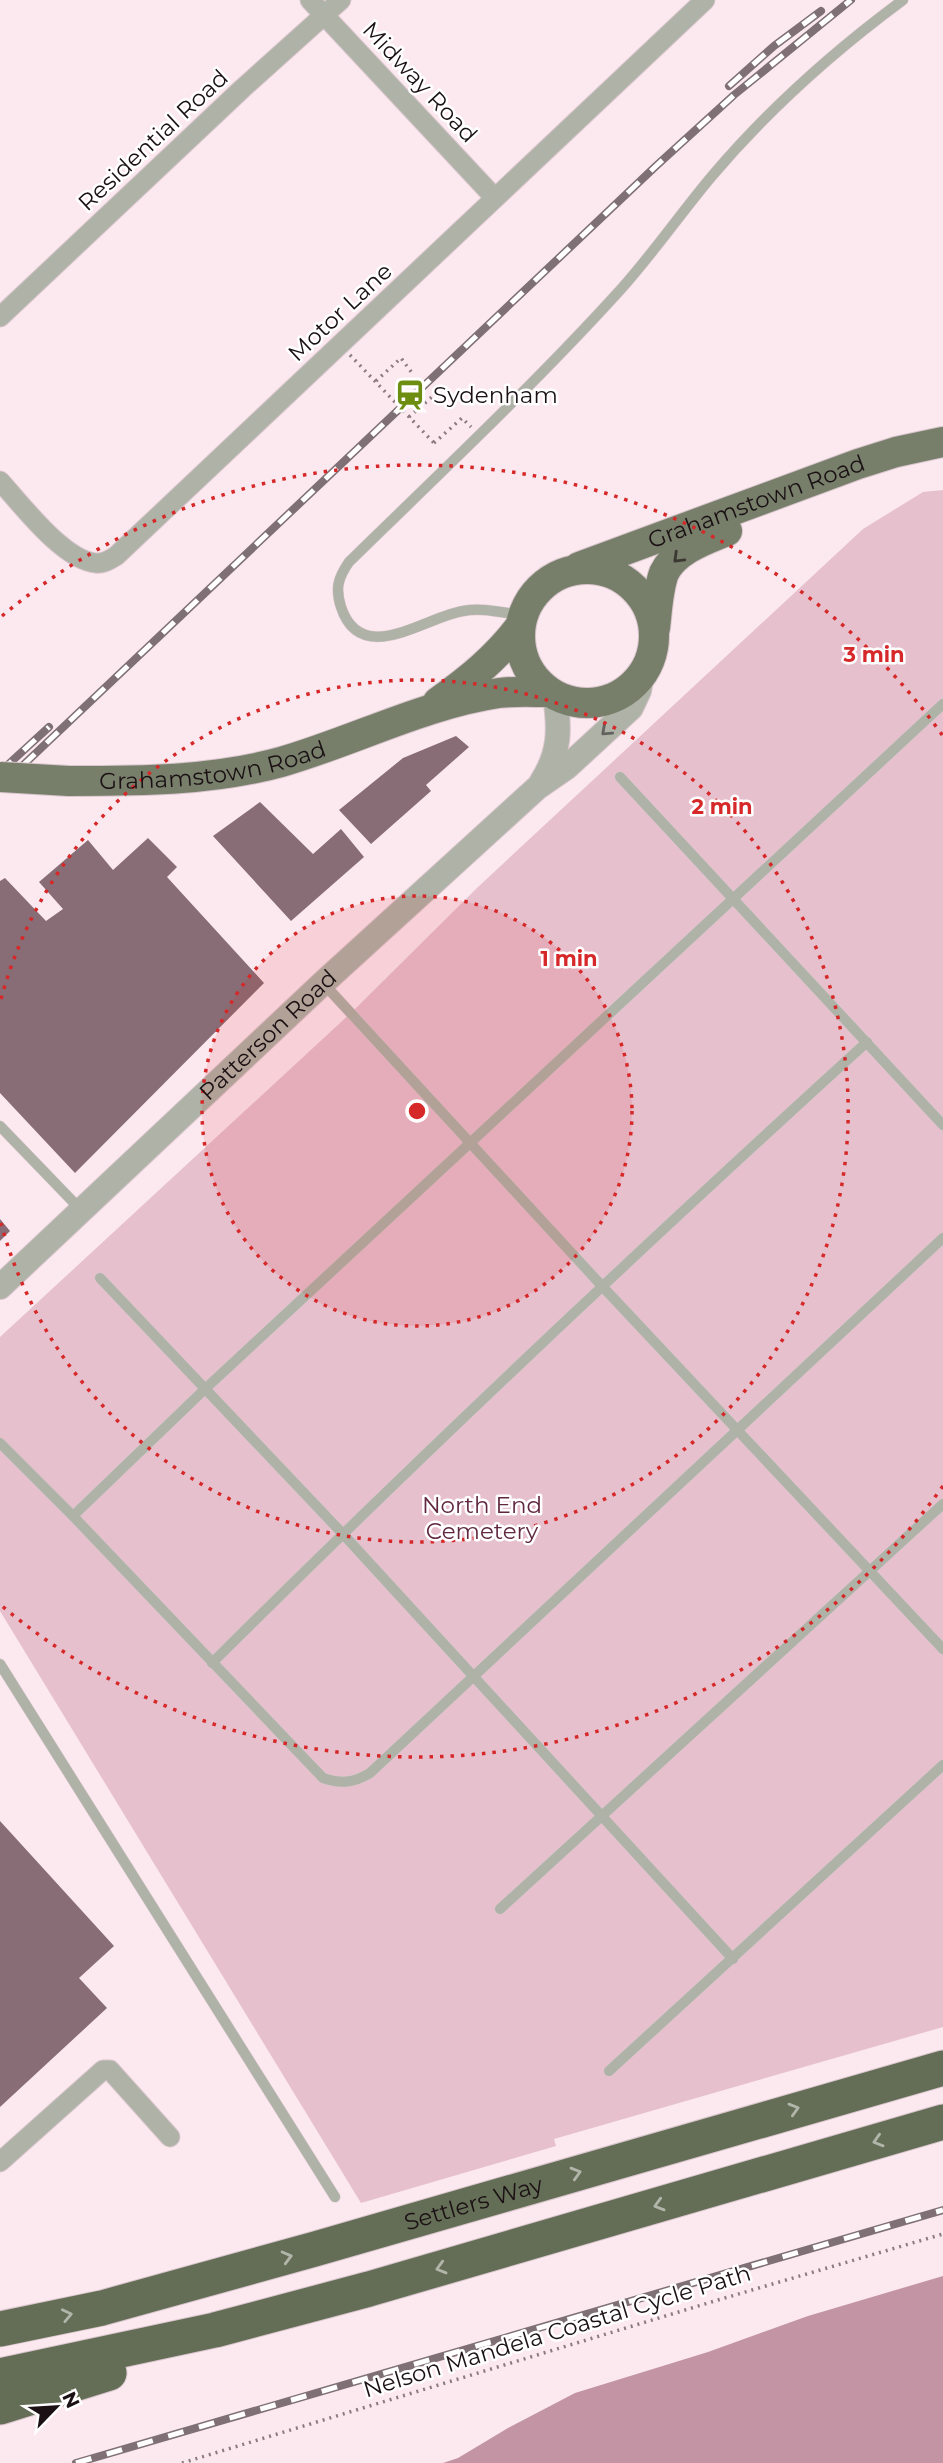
<svg xmlns="http://www.w3.org/2000/svg" width="943" height="2463" viewBox="0 0 943 2463" font-family="Montserrat,sans-serif">
  <style>
    .green { fill: #e6c0cd }
    .water { fill: #c294a4 }
    .building { fill: #886d76 }
    .lines { fill: none; stroke-linecap: round; stroke-linejoin: round }
    .service-casing { stroke: #d8c6cc; stroke-width: 11 }
    .minor-casing { stroke: #d8c6cc; stroke-width: 21 }
    .tertiary-casing { stroke: #d8c6cc; stroke-width: 26 }
    .primary-casing { stroke: #d8c6cc; stroke-width: 32 }
    .motorway-casing { stroke: #d8c6cc; stroke-width: 37 }
    .path { stroke: #8a7b80; stroke-width: 3.5; stroke-dasharray: 2 5; stroke-linecap: butt }
    .service { stroke: #aeb2a7; stroke-width: 10 }
    .minor { stroke: #aeb2a7; stroke-width: 19 }
    .tertiary { stroke: #aeb2a7; stroke-width: 24 }
    .primary { stroke: #777f6b; stroke-width: 30 }
    .motorway { stroke: #646d56; stroke-width: 35 }
    .rail-casing { stroke: #7e7074; stroke-width: 8 }
    .rail { stroke: #fff; stroke-width: 5; stroke-dasharray: 16; stroke-linecap: butt }
    .primary-bridge-casing { stroke: #d8c6cc; stroke-width: 32; stroke-linecap: butt }
    .path-bridge { stroke: #8a7b80; stroke-width: 3.5; stroke-dasharray: 2 5; stroke-linecap: butt }
    .primary-bridge { stroke: #777f6b; stroke-width: 30 }
    .oneway { stroke: #3b3832 }
    .oneway2 { stroke: #64625e }
    .oneway3 { stroke: #b2b6aa }
    .ring { fill: none; stroke: #d62828; stroke-width: 3.5; stroke-dasharray: 3.5 7 }
    .labels { text-anchor: middle; dominant-baseline: central; stroke-width: 5; stroke-linejoin: round; paint-order: stroke }
    .street-label { font-size: 23px; fill: #1b1114; stroke: #fff }
    .poi-label { font-size: 23px; fill: #1b1114; stroke: #fff; text-anchor: start }
    .park-label { font-size: 23px; fill: #60273f; stroke: #fff }
    .centre { fill: #d62828; stroke: #fff; stroke-width: 3.5 }
    .ring-label { font-size: 21px; text-anchor: middle; font-weight: bold; fill: #d62828; stroke: #fff; stroke-width: 5; stroke-linejoin: round; paint-order: stroke }
  </style>
  <rect width="100%" height="100%" fill="#fce9ef"/>
  <polygon class="green" points="943,490 943,2027 554,2139 556,2146 361,2203 0,1611 0,1337 353,1011 478,887 863,529 923,492"/>
  <polygon class="water" points="943,2276 943,2463 443,2463 458,2458 508,2428 575,2393 708,2352 808,2316"/>
  <g class="building">
    <polygon points="456,736 469,747 426,785 431,791 371,844 339,810 403,758"/>
    <polygon points="260,802 313,854 341,829 364,857 291,921 213,836"/>
    <polygon points="148,838 177,867 167,877 264,983 75,1173 0,1093 0,881 5,878 46,921 63,909 39,882 88,840 113,870"/>
    <polygon points="0,1219 10,1231 0,1241"/>
    <polygon points="0,1821 114,1946 79,1978 107,2008 0,2107"/>
  </g>
  <g class="lines">
    <g class="service-casing">
      <g id="service">
        <path d="M522 615C503 613 482 607 463 611 425 617 361 668 341 607 335 588 338 578 349 562 441 472 536 383 622 288 654 252 681 213 712 176 768 110 834 51 903 0"/>
        <polyline points="620,777 943,1125"/>
        <polyline points="323,983 602,1286 943,1649"/>
        <polyline points="0,1126 81,1210"/>
        <polyline points="100,1278 342,1533 733,1959"/>
        <path d="M0 1443 73 1516 323 1778C340 1784 354 1783 370 1773L943 1238"/>
        <polyline points="73,1516 205,1389 943,704"/>
        <path d="M212 1663C425 1451 644 1245 867 1042"/>
        <polyline points="0,1664 335,2197"/>
        <polyline points="500,1909 943,1504"/>
        <polyline points="609,2071 943,1765"/>
      </g>
    </g>
    <g class="minor-casing">
      <g id="minor">
        <polyline points="310,0 494,197"/>
        <polyline points="0,317 243,88 341,0"/>
        <path d="M0 481C21 504 64 561 96 563 104 564 109 560 116 556 313 371 508 184 705 0"/>
        <polyline points="0,2162 103,2070 110,2070 170,2137"/>
      </g>
    </g>
    <g class="tertiary-casing">
      <g id="tertiary">
        <path d="M542 781C560 753 560 729 555 696"/>
        <path id="s1" d="M0 1287 323 983 538 787 567 767 631 708 639 691 642 676"/>
      </g>
    </g>
    <g class="primary-casing">
      <g id="primary">
        <path id="s2" d="M579 567 858 464 896 452 943 442"/>
        <circle cx="587" cy="636" r="67"/>
        <path d="M655 628C657 611 658 589 664 573 675 550 705 540 727 531"/>
        <path d="M438 702C469 680 496 658 519 628"/>
        <path id="s3" d="M69 781C139 781 212 781 281 762 354 741 424 704 499 693 515 691 532 692 547 692"/>
      </g>
    </g>
    <g class="motorway-casing">
      <g id="motorway">
        <path id="s4" d="M0 2329 102 2308 315 2249 943 2068"/>
        <polyline points="0,2376 215,2330 369,2289 943,2122"/>
        <polyline points="0,2407 109,2373"/>
      </g>
    </g>
    <g class="path">
      <polyline points="376,381 401,358 412,373"/>
      <polyline points="409,417 433,396 430,395"/>
      <polyline points="434,443 462,418 471,427"/>
      <polyline points="182,2463 718,2300 943,2234"/>
    </g>
    <use href="#service" class="service"/>
    <use href="#minor" class="minor"/>
    <use href="#tertiary" class="tertiary"/>
    <use href="#primary" class="primary"/>
    <use href="#motorway" class="motorway"/>
    <g class="rail-casing">
      <g id="rail">
        <polyline points="729,86 774,46 821,11"/>
        <polyline points="0,772 49,727"/>
        <polyline points="0,787 656,166 734,95 851,0"/>
        <polyline points="76,2463 943,2210"/>
      </g>
    </g>
    <use href="#rail" class="rail"/>
    <g class="primary-bridge-casing">
      <polyline id="primary-bridge" points="0,777 69,781"/>
    </g>
    <polyline class="path-bridge" points="350,355 434,443"/>
    <use href="#primary-bridge" class="primary-bridge"/>
  </g>
  <defs><path id="oneway-chevron" d="M-2-3.5L2.5 0L-2 3.5" fill="none" stroke-width="1.6" stroke-linecap="round" stroke-linejoin="round" transform="scale(1.75)"/></defs>
  <use class="oneway" href="#oneway-chevron" transform="translate(678 558) rotate(136)"/>
  <use class="oneway2" href="#oneway-chevron" transform="translate(606 731) rotate(138)"/>
  <g class="oneway3">
    <use href="#oneway-chevron" transform="translate(794 2109) rotate(-16)"/>
    <use href="#oneway-chevron" transform="translate(878 2141) rotate(163)"/>
    <use href="#oneway-chevron" transform="translate(576 2173) rotate(-16)"/>
    <use href="#oneway-chevron" transform="translate(659 2205) rotate(164)"/>
    <use href="#oneway-chevron" transform="translate(287 2257) rotate(-15)"/>
    <use href="#oneway-chevron" transform="translate(441 2268) rotate(164)"/>
    <use href="#oneway-chevron" transform="translate(67 2315) rotate(-12)"/>
  </g>
  <circle cx="417" cy="1111" r="215" fill="#d62828" fill-opacity=".12"/>
  <g class="ring">
    <circle cx="417" cy="1111" r="215"/>
    <path d="M1 999A431 431 0 1 1 1 1223"/>
    <path d="M943 1486A646 646 0 0 1 2 1606M2 616A646 646 0 0 1 943 736"/>
  </g>
  <defs>
    <g id="station-bare" transform="scale(2.415)"><path d="M-3-6H3Q5-6 5-4V2Q5 4 3 4L4.5 6H3L1.5 4h-3L-3 6H-4.5L-3 4Q-5 4-5 2V-4Q-5-6-3-6ZM-3.5-4v3h7v-3ZM-3.5 1v1.5H-2V1ZM2 1v1.5H3.5V1Z" fill="#6d8d11" stroke="#fff" stroke-width="2.5" paint-order="stroke"/></g>
  </defs>
  <g fill-rule="evenodd">
    <use href="#station-bare" x="410" y="395"/>
  </g>
  <g class="labels">
    <g class="street-label">
      <text transform="translate(420 82) rotate(47)">Midway Road</text>
      <text transform="translate(153 140) rotate(-43)">Residential Road</text>
      <text transform="translate(340 312) rotate(-43)">Motor Lane</text>
      <text stroke="none"><textPath href="#s2" startOffset="189">Grahamstown Road</textPath></text>
      <text stroke="none"><textPath href="#s3" startOffset="145">Grahamstown Road</textPath></text>
      <text stroke="none"><textPath href="#s1" startOffset="368">Patterson Road</textPath></text>
      <text stroke="none"><textPath href="#s4" startOffset="490">Settlers Way</textPath></text>
      <text transform="translate(557 2331) rotate(-17)">Nelson Mandela Coastal Cycle Path</text>
    </g>
    <g class="poi-label">
      <text x="433" y="395">Sydenham</text>
    </g>
    <g class="park-label">
      <text x="482" y="1505">North End<tspan x="482" dy="26">Cemetery</tspan></text>
    </g>
  </g>
  <circle cx="417" cy="1111" r="10" class="centre"/>
  <g class="ring-label">
    <text x="874" y="662">3 min</text>
    <text x="722" y="814">2 min</text>
    <text x="569" y="966">1 min</text>
  </g>
  <g transform="translate(56 2407) rotate(65)" stroke="#ffffff" stroke-width="5" paint-order="stroke">
  <path d="M0-5L12 26L0 18L-12 26Z" fill="#1b1114"/>
  <text y="-10" font-size="19" font-weight="bold" text-anchor="middle" fill="#1b1114">N</text>
  </g>
</svg>
